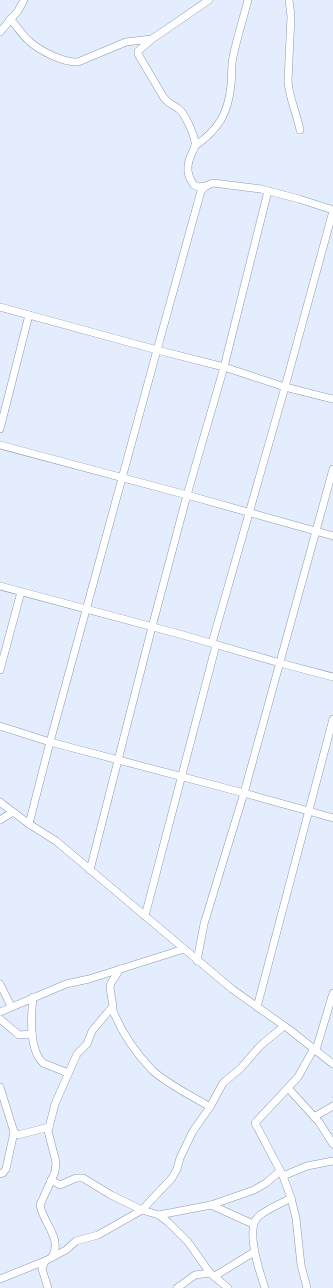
<svg xmlns="http://www.w3.org/2000/svg" width="333" height="1288" viewBox="0 0 333 1288" font-family="Overpass,sans-serif">
  <style>
    .lines { fill: none; stroke-linecap: round; stroke-linejoin: round }
    .minor-casing { stroke: #8b99b3; stroke-width: 8 }
    .minor { stroke: #fff; stroke-width: 7 }
  </style>
  <rect width="100%" height="100%" fill="#e4edfe"/>
  <g class="lines">
    <g class="minor-casing">
      <g id="minor">
        <path d="M289 0 291 16 288 81C289 98 297 114 300 130"/>
        <path d="M10 19C17 26 22 35 29 41 40 51 64 63 78 62L126 42 152 39 209 0"/>
        <polyline points="0,32 18,11 24,0"/>
        <path d="M150 41 138 51V54L164 98C168 103 173 105 179 109 185 114 194 134 195 142 196 146 194 149 192 153 186 165 186 175 194 185L198 187 206 186"/>
        <path d="M195 146C219 129 228 114 231 85 232 76 231 66 233 57 237 38 243 19 248 0"/>
        <polyline points="0,307 157,350 224,367 285,387 333,399"/>
        <polyline points="0,429 29,315"/>
        <polyline points="0,445 187,495 333,536"/>
        <polyline points="0,586 183,635 280,663 333,677"/>
        <polyline points="212,643 285,387 333,211"/>
        <polyline points="0,670 21,592"/>
        <polyline points="0,726 50,742 244,793 333,818"/>
        <polyline points="0,802 29,824 56,841 232,989 290,1030 333,1064"/>
        <polyline points="0,820 13,812"/>
        <polyline points="29,824 50,742 157,350 201,191 206,186 213,183 261,189 299,199 333,210"/>
        <polyline points="90,870 152,627 187,495 224,367 268,191"/>
        <polyline points="145,916 216,645"/>
        <polyline points="197,961 204,924 244,793 333,469"/>
        <polyline points="0,984 11,1006"/>
        <path d="M33 997C31 1015 29 1050 43 1063L68 1073"/>
        <polyline points="257,1007 333,719"/>
        <path d="M112 1008C120 1030 135 1052 152 1070 167 1084 192 1096 210 1107"/>
        <polyline points="0,1012 66,984 89,979 184,949"/>
        <polyline points="0,1019 19,1035 32,1034"/>
        <polyline points="0,1087 14,1132 6,1169 3,1173 0,1174"/>
        <polyline points="288,1088 319,1122 333,1144"/>
        <polyline points="314,1117 333,1106"/>
        <polyline points="14,1132 18,1135 49,1127"/>
        <polyline points="283,1176 307,1166 333,1161"/>
        <polyline points="51,1180 60,1185 76,1178 83,1178 111,1195 142,1210 159,1215 168,1222 188,1242 210,1273 228,1288"/>
        <polyline points="211,1205 253,1224"/>
        <polyline points="159,1215 211,1205 254,1190 266,1183 280,1171"/>
        <path d="M52 1257C63 1239 43 1223 40 1205L55 1172 56 1162 48 1131 55 1104 77 1054 87 1044 92 1031 113 1006 110 988 111 983 120 969"/>
        <polyline points="45,1261 42,1269 48,1288"/>
        <polyline points="215,1276 254,1252"/>
        <polyline points="0,1279 45,1261 66,1250 76,1241 98,1235 142,1210 172,1178 177,1169 180,1158 193,1131 210,1107 223,1083 241,1068 260,1046 284,1026"/>
        <polyline points="177,1288 195,1275 210,1273"/>
        <path d="M265 1288C260 1273 244 1228 259 1216 267 1209 282 1203 291 1198"/>
        <polyline points="307,1288 301,1265 296,1218 291,1198 283,1176 255,1123 298,1077 312,1052 316,1050 333,993"/>
      </g>
    </g>
    <use href="#minor" class="minor"/>
  </g>
</svg>
